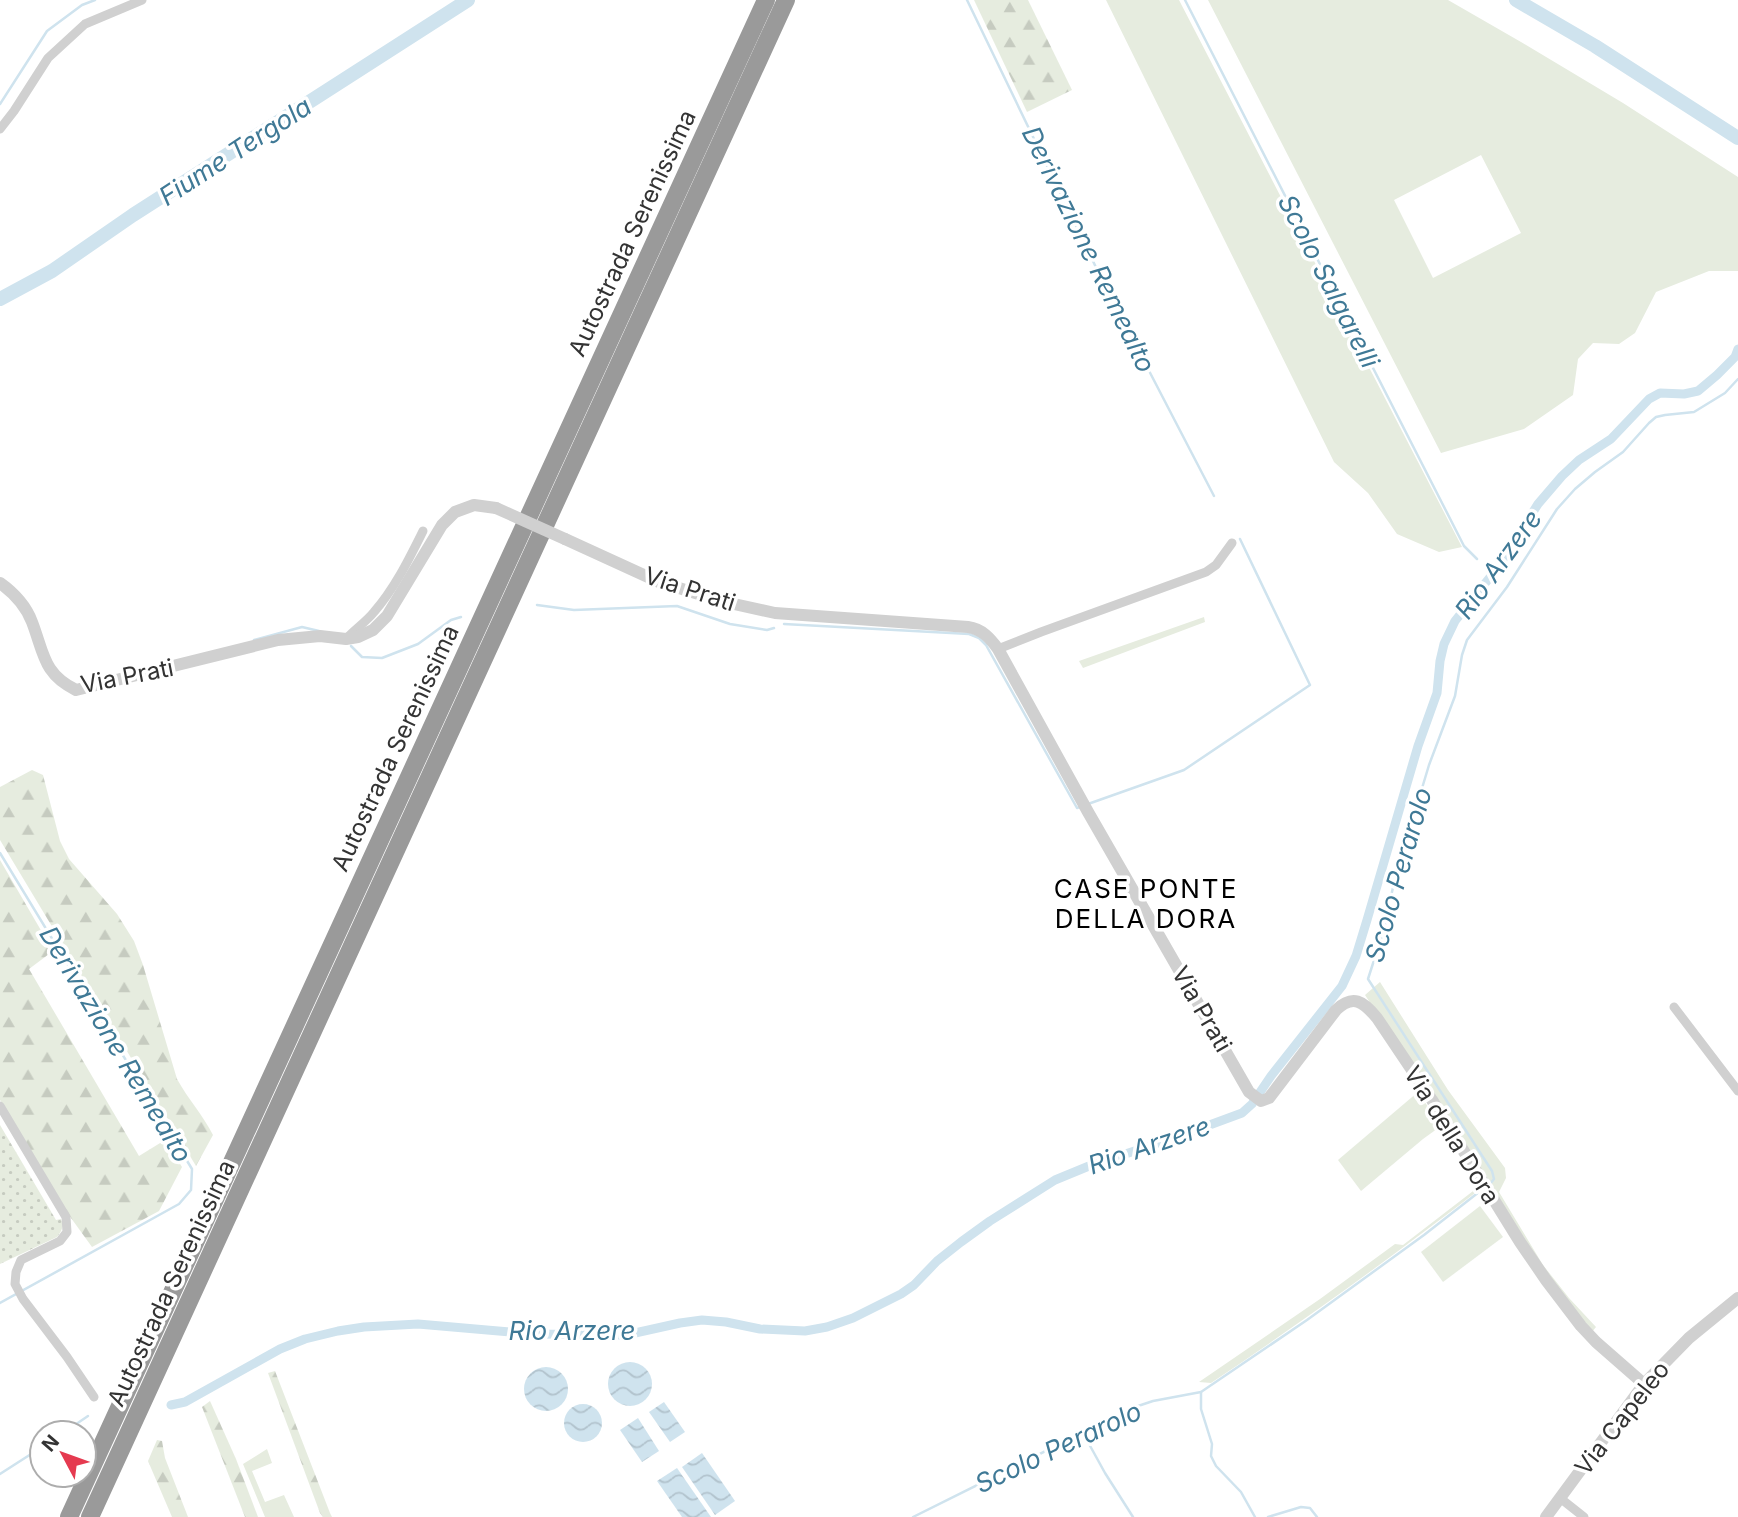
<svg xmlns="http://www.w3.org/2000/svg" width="1738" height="1517" viewBox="0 0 1738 1517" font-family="Inter,sans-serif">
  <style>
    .grass { fill: #e6ecdf; fill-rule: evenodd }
    .forest { fill: url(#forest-firs) }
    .garden { fill: url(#garden-dots) }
    .water { fill: url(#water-waves) }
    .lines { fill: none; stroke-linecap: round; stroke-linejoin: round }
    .stream { stroke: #cfe3ee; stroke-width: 2.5 }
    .canal { stroke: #cfe3ee; stroke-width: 9 }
    .river { stroke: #cfe3ee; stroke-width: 14 }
    .minor { stroke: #d0d0d0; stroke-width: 9 }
    .tertiary { stroke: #d0d0d0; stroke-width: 12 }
    .motorway { stroke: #9a9a9a; stroke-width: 18 }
    .tertiary-bridge { stroke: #d0d0d0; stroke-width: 12 }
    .labels { text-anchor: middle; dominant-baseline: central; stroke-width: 7; stroke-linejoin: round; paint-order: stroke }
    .street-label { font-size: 24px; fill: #333; stroke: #fff }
    .water-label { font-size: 26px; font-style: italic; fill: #3f7996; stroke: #fff }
    .neighbourhood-label { font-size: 26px; letter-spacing: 2px; fill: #000; stroke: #fff }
  </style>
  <defs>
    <pattern id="forest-firs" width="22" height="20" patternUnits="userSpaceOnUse" patternTransform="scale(1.75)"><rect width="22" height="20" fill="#e6ecdf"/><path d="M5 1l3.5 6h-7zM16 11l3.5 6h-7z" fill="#c6cbc0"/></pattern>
    <pattern id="garden-dots" width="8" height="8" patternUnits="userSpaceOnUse" patternTransform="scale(1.75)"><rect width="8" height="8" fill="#e6ecdf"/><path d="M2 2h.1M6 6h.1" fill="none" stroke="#c6cbc0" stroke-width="1.8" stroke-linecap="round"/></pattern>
    <pattern id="water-waves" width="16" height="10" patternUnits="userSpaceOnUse" patternTransform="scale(1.75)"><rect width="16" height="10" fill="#cfe3ee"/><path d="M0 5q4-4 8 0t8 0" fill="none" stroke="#b2c3cd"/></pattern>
  </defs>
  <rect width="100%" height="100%" fill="#fff"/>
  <g class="grass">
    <polygon points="1106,0 1179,0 1462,547 1439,552 1397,534 1368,493 1334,462"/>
    <path d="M1208 0H1448L1521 42 1623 103 1738 177V271H1709L1656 292 1635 333 1619 344 1593 343 1578 359 1573 395 1524 429 1441 453ZM1481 155 1521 233 1433 278 1394 200Z"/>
    <polygon points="1204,617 1205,622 1083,668 1079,661"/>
    <polygon points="1380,982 1448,1090 1505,1168 1506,1178 1499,1192 1543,1265 1569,1298 1596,1327 1592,1332 1569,1306 1365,995"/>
    <polygon points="1418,1092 1441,1126 1423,1139 1361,1191 1338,1160"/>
    <path d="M1477 1188 1479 1190C1392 1257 1302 1322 1211 1383L1199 1382 1320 1299 1395 1244 1403 1245Z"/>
    <polygon points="1480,1206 1503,1237 1443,1282 1421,1252"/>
    <polygon points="267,1449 272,1463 252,1471 265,1502 284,1495 294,1517 265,1517 243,1464"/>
  </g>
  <g class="forest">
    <polygon points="974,0 1028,0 1072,90 1027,112"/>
    <path d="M32 770 43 775 60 841 69 859 117 914 134 941 143 965 177 1079C188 1099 203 1115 213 1135L196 1166 0 840V787Z"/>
    <polygon points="0,860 53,951 29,969 139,1156 165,1140 182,1167 159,1211 92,1247 71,1218 0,1100"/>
    <polygon points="275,1371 330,1513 332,1517 323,1517 320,1513 268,1373"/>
    <polygon points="210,1401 236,1459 258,1517 245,1517 202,1407"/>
    <polygon points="157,1440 162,1441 165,1458 188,1517 172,1517 148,1461"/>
  </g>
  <path class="garden" d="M0 1125 56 1220 61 1219C64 1226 62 1231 57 1237L0 1264Z"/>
  <g class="water">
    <circle cx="630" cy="1384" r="22"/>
    <circle cx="546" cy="1389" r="22"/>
    <polygon points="664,1402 685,1432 670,1442 649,1412"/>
    <circle cx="583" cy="1423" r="19"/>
    <polygon points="638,1418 659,1451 642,1462 620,1430"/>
    <polygon points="702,1453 735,1501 715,1515 682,1467"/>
    <polygon points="677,1468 711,1517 682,1517 657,1481"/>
  </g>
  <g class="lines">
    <g class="stream">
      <polyline points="967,0 1105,286 1214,496"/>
      <polyline points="1185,0 1464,546 1477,559"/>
      <polyline points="0,104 47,31 82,5 95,0"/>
      <polyline points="537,605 574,610 677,606 730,624 767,630 774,628"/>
      <polyline points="784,624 969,634 979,638 986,645 1077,808 1080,807"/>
      <polyline points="254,640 302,627 319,631"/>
      <polyline points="351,646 362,657 382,658 418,644 451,620 461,617"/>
      <polyline points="1088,804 1184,770 1310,685 1240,539"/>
      <polyline points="0,853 192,1169 191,1190 179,1204 0,1303"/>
      <polyline points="1490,1184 1494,1179 1492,1171 1368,979 1384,929 1395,878 1429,765 1455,696 1462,655 1467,640 1507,587 1557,509 1575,489 1595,472 1623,452 1649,423 1656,417 1665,415 1694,412 1725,393 1738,379"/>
      <polyline points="1201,1392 1201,1409 1212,1444 1211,1456 1216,1466 1241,1492 1255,1517"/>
      <polyline points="63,1433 88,1416"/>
      <polyline points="1083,1433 1105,1473 1133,1517"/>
      <polyline points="0,1474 42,1447"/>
      <polyline points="913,1517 1132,1408 1153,1401 1201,1392 1307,1320 1424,1235 1479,1192"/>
      <polyline points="1268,1517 1301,1507 1310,1508 1317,1517"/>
    </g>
    <polyline class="canal" points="171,1405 185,1402 280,1349 305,1339 338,1331 364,1327 418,1324 533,1334 626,1335 680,1323 702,1320 726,1322 760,1329 805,1331 827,1327 853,1318 901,1294 914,1285 937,1261 961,1242 990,1221 1055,1180 1089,1166 1177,1137 1242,1113 1252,1104 1271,1076 1342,986 1356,956 1367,920 1418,746 1437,693 1440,661 1444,644 1455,621 1499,566 1538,504 1562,476 1579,460 1611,439 1649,399 1660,393 1684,394 1698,391 1717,375 1735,357 1738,349"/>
    <g class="river">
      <polyline points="1516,0 1595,46 1738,138"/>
      <polyline points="0,299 52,271 133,215 468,0"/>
    </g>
    <g class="minor">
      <polyline points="0,129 14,111 48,58 85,24 142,0"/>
      <path d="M346 639C355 629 366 622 374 612 395 588 409 559 423 531"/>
      <polyline points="998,649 1041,632 1206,572 1216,565 1232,543"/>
      <polyline points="1674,1007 1738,1091"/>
      <polyline points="0,1106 66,1217 67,1232 60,1241 21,1260 16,1272 15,1284 23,1299 67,1357 94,1397"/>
      <polyline points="1560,1498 1584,1517"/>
    </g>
    <g class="tertiary">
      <path d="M565 539 659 582 725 602 775 613 968 627C982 629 990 638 998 649L1088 812 1249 1092 1261 1101 1269 1098 1336 1010C1353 994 1363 1001 1377 1018L1432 1100 1520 1242 1546 1280 1581 1326 1596 1342 1644 1384"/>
      <path d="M0 583C14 593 26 606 32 622 44 653 43 674 76 690L278 640 320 636 346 639 358 637 373 630 387 616 442 525 455 512 474 505 496 508"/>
      <polyline points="1546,1517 1644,1384 1689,1338 1738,1298"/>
    </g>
    <g class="motorway">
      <polyline points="69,1517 766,0"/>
      <polyline points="90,1517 786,0"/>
    </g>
    <polyline class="tertiary-bridge" points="496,508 565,539"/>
  </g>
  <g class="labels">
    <g class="street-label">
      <text transform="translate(632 233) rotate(-65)">Autostrada Serenissima</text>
      <text transform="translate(690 589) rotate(18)">Via Prati</text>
      <text transform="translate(127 676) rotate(-11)">Via Prati</text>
      <text transform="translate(395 748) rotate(-65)">Autostrada Serenissima</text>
      <text transform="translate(1202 1009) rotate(60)">Via Prati</text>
      <text transform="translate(1452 1135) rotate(58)">Via della Dora</text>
      <text transform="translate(171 1283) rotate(-65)">Autostrada Serenissima</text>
      <text transform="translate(1622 1418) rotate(-52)">Via Capeleo</text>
    </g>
    <g class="water-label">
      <text transform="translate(235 151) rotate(-33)">Fiume Tergola</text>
      <text transform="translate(1089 249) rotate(64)">Derivazione Remealto</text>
      <text transform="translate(1329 281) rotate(63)">Scolo Salgarelli</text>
      <text transform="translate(1498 564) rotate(-54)">Rio Arzere</text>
      <text transform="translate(1398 875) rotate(-74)">Scolo Perarolo</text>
      <text transform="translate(116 1044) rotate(59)">Derivazione Remealto</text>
      <text transform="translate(1149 1145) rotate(-19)">Rio Arzere</text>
      <text x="572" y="1330">Rio Arzere</text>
      <text transform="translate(1058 1447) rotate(-25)">Scolo Perarolo</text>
    </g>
    <g class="neighbourhood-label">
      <text x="1146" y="888">CASE PONTE<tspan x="1146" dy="30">DELLA DORA</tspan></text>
    </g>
  </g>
  <g transform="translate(63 1454) rotate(311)"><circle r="33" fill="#ffffff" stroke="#adadad" stroke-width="2"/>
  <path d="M0-5L12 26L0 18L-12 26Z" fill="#e53a50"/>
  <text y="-10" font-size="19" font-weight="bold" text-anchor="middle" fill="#333333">N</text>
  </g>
</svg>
